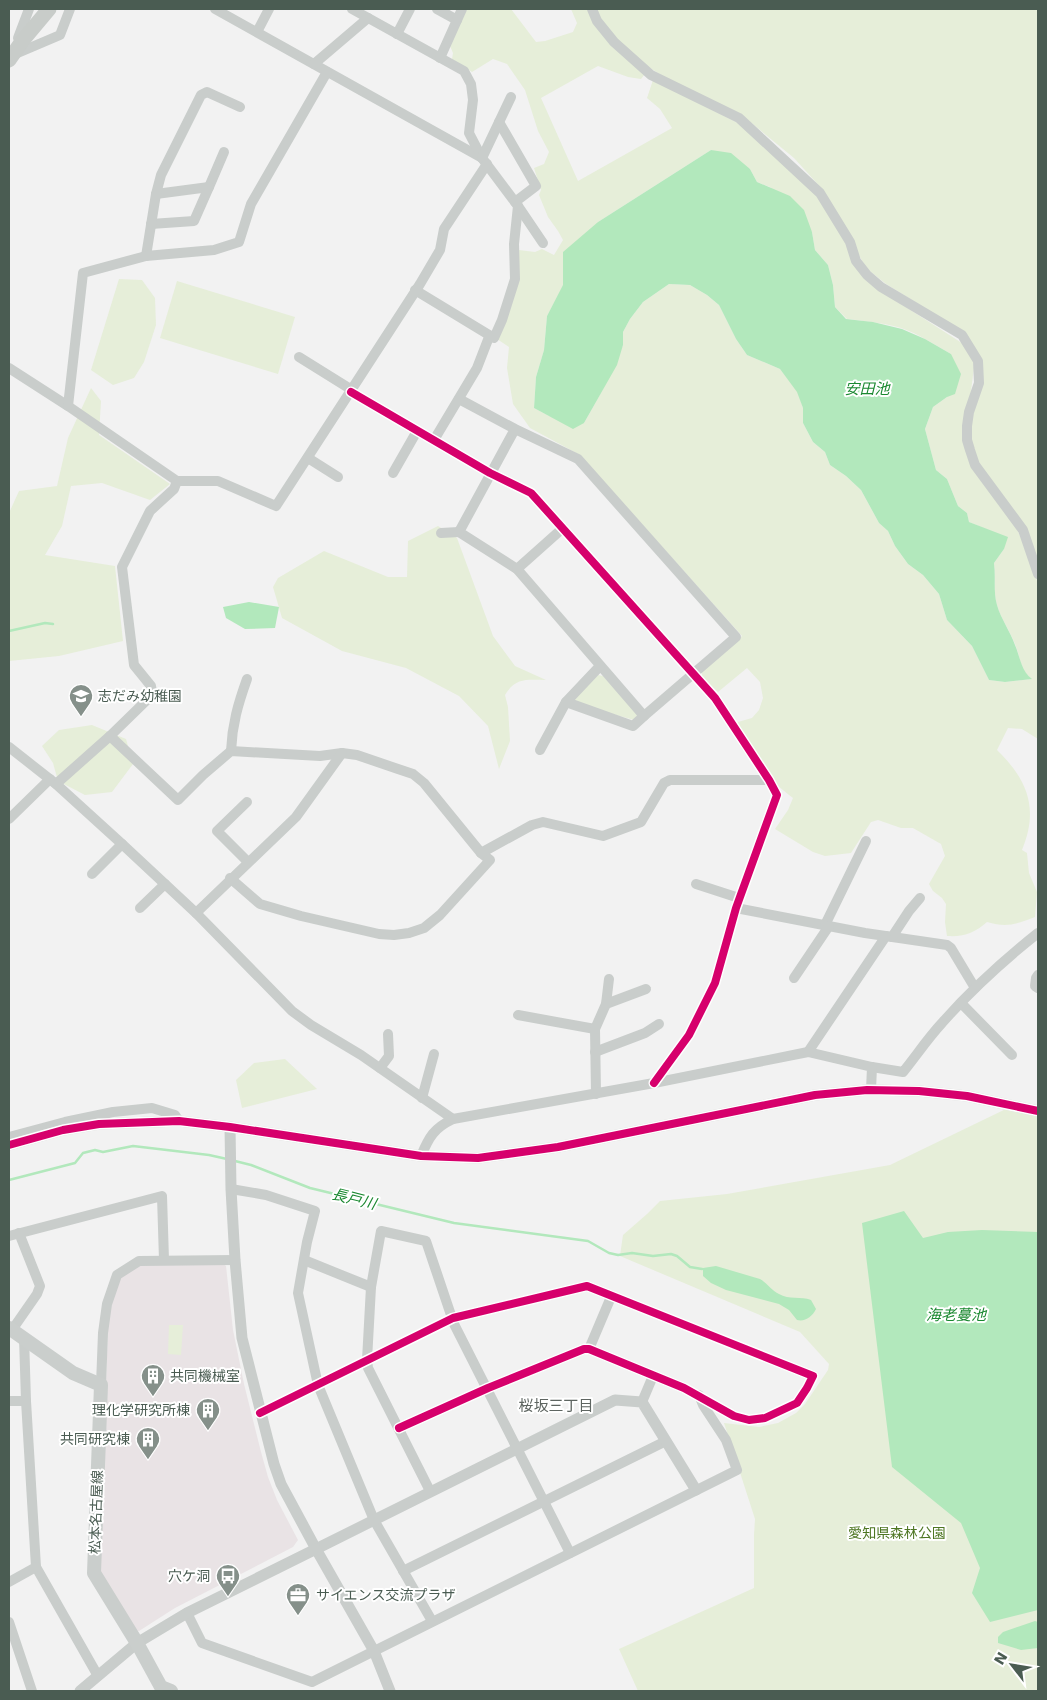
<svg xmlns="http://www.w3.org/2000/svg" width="1047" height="1700" viewBox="0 0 1047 1700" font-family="'DejaVu Sans','Noto Sans JP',sans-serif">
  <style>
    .commercial { fill: #e9e3e5 }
    .green { fill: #e6eed9; fill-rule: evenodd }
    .water { fill: #b2e8bc }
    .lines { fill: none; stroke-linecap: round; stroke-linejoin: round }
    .stream { stroke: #b2e8bc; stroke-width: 2.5 }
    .minor { stroke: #c9cdcb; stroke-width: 10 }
    .tertiary { stroke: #c9cdcb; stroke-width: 11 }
    .secondary { stroke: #cacecc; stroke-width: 14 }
    .primary { stroke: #c8ccc9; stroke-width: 15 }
    .cycleway-casing { stroke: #fff; stroke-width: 11 }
    .cycleway { stroke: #d6006c; stroke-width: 8 }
    .labels { text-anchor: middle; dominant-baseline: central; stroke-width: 4; stroke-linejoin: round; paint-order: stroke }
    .poi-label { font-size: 14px; fill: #4a5c52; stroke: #fff; text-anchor: start }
    .street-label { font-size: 14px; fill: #4a5c52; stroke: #fff }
    .park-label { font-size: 14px; fill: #4d7622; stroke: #fff }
    .water-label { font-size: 15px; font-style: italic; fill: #1a8830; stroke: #fff }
    .neighbourhood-label { font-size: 15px; fill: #5e6561; stroke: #fff }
  </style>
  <rect width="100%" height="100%" fill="#f2f2f2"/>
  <polygon class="commercial" points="222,1263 226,1266 233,1330 244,1384 261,1452 268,1477 277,1500 298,1540 293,1547 175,1608 139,1631 134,1630 99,1573 108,1328 111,1306 119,1277 140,1264"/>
  <g class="green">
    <path d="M467 9H511L536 42 545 41 573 32 577 23 571 9H589L645 74 641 79 628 77 598 66 541 98 578 181 672 128 660 109 647 98 653 80 738 123 817 195 873 286 965 345 973 359 974 368 964 444 1015 524 1034 569 1038 585V739L1022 729 1008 728 997 750C1028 780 1039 809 1022 850L1027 853 1029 873 1037 892 1035 917C1017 924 1007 928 987 922 974 933 965 937 947 936L945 922 946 904 942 898 933 891 929 884 945 856 941 844 913 828H901L878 820 871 822 851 853 825 856 813 852 775 829 788 810 793 798C777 785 737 755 736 734 736 730 738 726 738 722L752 718 759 710 763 698 760 682 747 668 718 692 702 677V671L742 636 580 455 530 428 513 404 507 368 509 347 497 339 516 255 519 250 535 252 542 249 554 255 563 240 558 231 548 217 539 195 541 190 534 168 544 164 549 152 538 131 525 90 507 64 493 59 472 72 452 59 453 53 450 46ZM711 150 750 169 757 182 770 187 812 232 815 250 828 265 833 285 835 307 847 319C865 321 884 323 901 328 919 334 935 345 951 354L947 397 933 407 925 429 936 470 947 479 958 506 967 513 969 522 988 530 1004 549 994 563C996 577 993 591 997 605 1001 619 1010 631 1015 644 1020 656 1020 670 1031 679L1005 682 989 680 972 646 947 620 939 594 923 575 908 564 895 546 888 531 879 523 861 490 846 476 830 465 825 452 813 442 803 423V408L798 392 780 369 747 355 736 339 719 305 707 295 690 285 669 284 643 302 630 319 623 332V345L602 391 584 423 549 416 534 408 536 377 544 350 547 316 598 222Z"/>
    <polygon points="594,9 1038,9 1038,562 1027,529 979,465 972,447 972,418 981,384 964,332 886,284 866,268 823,190 794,158 743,116 675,84 647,66 615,39"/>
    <polygon points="119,279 142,280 155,298 156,325 144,362 134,378 113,385 91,370"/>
    <polygon points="177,281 295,317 278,374 160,338"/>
    <polygon points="91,388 101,401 99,435 170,484 150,500 102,483 71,486 62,526 45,555 115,566 123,641 59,656 9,661 9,513 19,491 57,486 68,438"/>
    <path d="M438 526 457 538 493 636 515 666 546 680C527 680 516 677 505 695L508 707 510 741 499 769 488 726 459 696 406 668 342 651 282 618 273 587 278 578 324 551 388 577H407L408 541Z"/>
    <polygon points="598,675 603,676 638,714 634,720 571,702"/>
    <polygon points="92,725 126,739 133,764 112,792 85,795 58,781 53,763 42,746 59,730"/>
    <polygon points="285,1059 317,1089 242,1108 236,1080 254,1063"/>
    <polygon points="1010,1107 1038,1114 1038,1691 638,1691 619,1649 754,1588 754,1535 755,1519 724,1423 759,1427 778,1423 796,1413 805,1404 828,1370 829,1364 800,1332 620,1256 623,1235 647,1214 660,1201 727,1194 890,1165"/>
    <polygon points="169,1325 183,1325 181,1355 168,1354"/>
  </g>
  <g class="water">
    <path d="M711 150 731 153 750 169 757 182 790 196 804 210 812 232 815 250 828 265 833 285 835 307 846 319 873 322 902 329 925 339 951 354 961 374 955 394 947 397 933 407 925 429 936 470 947 479 958 506 967 513 969 522 1008 537 1004 549 994 563C996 577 993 591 997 605 1001 619 1010 631 1015 645 1020 656 1021 671 1032 679L1005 682 989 680 972 646 947 620 939 594 923 575 908 564 895 546 888 531 879 523 861 490 846 476 830 465 825 452 813 442 803 423V408L797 392 780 369 747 355 736 339 719 305 707 295 690 285 669 284 643 302 630 319 623 332V345L617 365 584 423 573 429 534 408 536 377 544 350 547 316 563 285V252L598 222Z"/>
    <polygon points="249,602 279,607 275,628 245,629 226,618 223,607"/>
    <polygon points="904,1211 923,1238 948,1232 982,1230 1038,1232 1038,1610 990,1622 972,1593 980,1568 961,1523 892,1467 862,1223"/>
    <path d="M716 1266 760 1279C767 1283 772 1291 779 1294 789 1300 801 1296 811 1300L816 1309C812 1317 805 1322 797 1320L789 1310 779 1304 726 1290 711 1283 703 1276V1268Z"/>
    <polygon points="1035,1621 1038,1622 1038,1648 1021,1650 998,1643 998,1637 1003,1632"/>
  </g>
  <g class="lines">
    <g class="stream">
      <polyline points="9,631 45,623 53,624"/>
      <polyline points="235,1161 251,1165 310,1188 454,1223 588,1241 609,1253 618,1255 632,1253 653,1256 671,1254 677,1256 690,1267 702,1269"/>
      <polyline points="9,1180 75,1163 83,1153 95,1150 103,1152 133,1146 209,1155 227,1159"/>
    </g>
    <g class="minor">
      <polyline points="215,9 482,158"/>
      <polyline points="352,9 464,71 471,84 473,100 469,133 482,158 518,206 514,244 515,279 502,320 494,338 415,290"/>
      <polyline points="437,9 457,20"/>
      <polyline points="592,9 597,21 614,42 651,75 739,118 820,193 850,242 856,261 867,275 881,287 962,335 978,361 979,383 969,412 967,426 967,440 970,450 975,465 1023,530 1038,574"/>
      <polyline points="257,32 269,9"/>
      <polyline points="397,34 410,9"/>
      <polyline points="18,38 29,9"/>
      <polyline points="13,55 60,35 70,9"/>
      <polyline points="440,58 462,9"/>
      <polyline points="314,64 368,18"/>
      <polyline points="499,122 536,186 515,202"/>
      <polyline points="482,158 511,97"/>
      <polyline points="209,187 224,152"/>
      <polyline points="518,206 543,243"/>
      <polyline points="151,224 194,221 209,187 156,194"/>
      <polyline points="146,256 156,194 161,175 201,95 207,92 240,107"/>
      <polyline points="299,357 352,390"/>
      <polyline points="9,368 68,406 177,481 218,481 276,506 420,284 440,250 444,229 487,164"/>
      <polyline points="351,392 490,473 531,493 715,698 769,780 777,795 736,908 715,983 689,1035 654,1083"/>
      <polyline points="459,399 515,429 578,459 736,637 644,716 517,569 459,532 515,429"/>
      <polyline points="68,406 83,273 146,256 214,250 239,242 251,204 327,72"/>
      <polyline points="434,440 477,368 489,337"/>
      <polyline points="308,458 338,477"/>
      <polyline points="393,473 417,431"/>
      <polyline points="441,533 459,532"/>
      <polyline points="517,569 563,528"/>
      <polyline points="566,702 633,726 644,716"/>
      <polyline points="110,736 178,800 203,775 231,751 320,756 342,753 357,755 398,769 413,774 424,783 481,853 490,860 440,915 424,928 409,933 394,935 379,934 301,916 260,904 230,878"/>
      <polyline points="9,747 56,784 122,844 196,913 292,1011 311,1025 361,1055 453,1119"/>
      <polyline points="540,750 566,702 600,666"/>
      <path d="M231 751C232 725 238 704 247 679"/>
      <polyline points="56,784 110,736 149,698 152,692 151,686 134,665 122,567 150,511 174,489 177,481"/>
      <polyline points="247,802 217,831 248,862"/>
      <polyline points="9,819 50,779"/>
      <polyline points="481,853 532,825 543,822 603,836 641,822 664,783 670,780 769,780"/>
      <polyline points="92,874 122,844"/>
      <polyline points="696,884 739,898"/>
      <polyline points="140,908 165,884"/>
      <polyline points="736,908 865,933 947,945 951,948 975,988"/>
      <polyline points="196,913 296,817 342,753"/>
      <polyline points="825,925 866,841"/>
      <polyline points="892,937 909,911 920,898"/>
      <polyline points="1038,975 1036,978 1035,986 1038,988"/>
      <polyline points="794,978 829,926"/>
      <polyline points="961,1003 1012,1055"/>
      <polyline points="606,1004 646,989"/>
      <polyline points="518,1015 595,1029"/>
      <polyline points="595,1052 645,1033 659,1024"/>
      <polyline points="808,1052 886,936"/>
      <path d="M872 1067 903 1072C916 1056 928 1038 942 1023 971 990 1004 960 1038 933"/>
      <polyline points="380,1068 389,1056 388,1034"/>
      <polyline points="596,1094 595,1029 606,1004 609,979"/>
      <polyline points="422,1098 434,1054"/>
      <polyline points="9,1137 65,1122 113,1112 152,1108 175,1115 179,1121"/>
      <path d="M421 1156C429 1137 434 1128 453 1119L654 1083 808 1052 872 1067 871 1090"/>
      <polyline points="231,1189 266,1195 315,1211 307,1242 298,1293 318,1385 374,1520 432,1621"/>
      <polyline points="9,1236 162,1196 164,1260"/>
      <polyline points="304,1260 371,1287"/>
      <polyline points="12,1330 37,1294 40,1286 19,1233"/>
      <polyline points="24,1337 26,1401 36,1567 98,1676"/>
      <polyline points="589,1349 611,1297"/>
      <polyline points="101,1385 103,1333 107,1304 117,1275 139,1261 235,1260"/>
      <polyline points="9,1401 26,1401"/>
      <polyline points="642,1402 653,1376"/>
      <polyline points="260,1413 453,1318 587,1286 813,1376 807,1388 797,1403 765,1418 749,1420 734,1416 684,1388 589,1349 584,1349 488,1388 399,1428"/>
      <polyline points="430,1491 368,1368 367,1360 371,1287 381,1231 426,1241 454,1324 570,1553"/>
      <polyline points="403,1571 666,1441"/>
      <polyline points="9,1582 36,1567"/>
      <polyline points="187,1613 202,1643 312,1682 737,1470 726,1440 703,1405 699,1395"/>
      <polyline points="9,1622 32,1691"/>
    </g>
    <g class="tertiary">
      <polyline points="230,1127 231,1189 235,1260 242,1338 274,1464 281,1484 316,1549 615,1400 642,1402 696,1490"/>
      <polyline points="9,1145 63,1130 99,1124 179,1121 230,1127 421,1156 478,1158 558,1147 815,1095 867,1090 919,1091 967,1096 1038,1111"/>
      <polyline points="80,1691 137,1643 187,1613 316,1549 374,1651 390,1691"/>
    </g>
    <polyline class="secondary" points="9,1328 73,1373 101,1385 94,1573 137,1643 161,1687 171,1691"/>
    <polyline class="primary" points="9,60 23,40 49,9"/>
    <g class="cycleway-casing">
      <g id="cycleway">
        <polyline points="351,392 490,473 531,493 715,698 769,780 777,795 736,908 715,983 689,1035 654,1083"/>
        <polyline points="9,1145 63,1130 99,1124 179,1121 230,1127 421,1156 478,1158 558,1147 815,1095 867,1090 919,1091 967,1096 1038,1111"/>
        <polyline points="260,1413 453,1318 587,1286 813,1376 807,1388 797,1403 765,1418 749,1420 734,1416 684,1388 589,1349 584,1349 488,1388 399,1428"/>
      </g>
    </g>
    <use href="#cycleway" class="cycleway"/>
  </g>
  <defs>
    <g id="school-pin" transform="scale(1.25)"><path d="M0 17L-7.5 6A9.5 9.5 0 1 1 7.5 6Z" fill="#85908a" stroke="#fff"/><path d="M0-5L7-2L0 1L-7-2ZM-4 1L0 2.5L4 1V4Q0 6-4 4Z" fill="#fff"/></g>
    <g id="building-pin" transform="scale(1.25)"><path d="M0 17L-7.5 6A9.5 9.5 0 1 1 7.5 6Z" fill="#85908a" stroke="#fff"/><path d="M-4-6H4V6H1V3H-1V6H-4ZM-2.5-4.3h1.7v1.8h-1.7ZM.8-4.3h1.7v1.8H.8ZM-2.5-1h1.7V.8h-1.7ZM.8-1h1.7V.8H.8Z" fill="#fff"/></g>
    <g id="bus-pin" transform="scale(1.25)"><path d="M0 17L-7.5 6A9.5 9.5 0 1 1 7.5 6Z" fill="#85908a" stroke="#fff"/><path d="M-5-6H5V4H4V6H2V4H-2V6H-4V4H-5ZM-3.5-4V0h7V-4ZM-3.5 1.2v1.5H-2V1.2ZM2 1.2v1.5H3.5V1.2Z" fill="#fff"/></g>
    <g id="office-pin" transform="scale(1.25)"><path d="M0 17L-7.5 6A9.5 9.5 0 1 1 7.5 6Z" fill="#85908a" stroke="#fff"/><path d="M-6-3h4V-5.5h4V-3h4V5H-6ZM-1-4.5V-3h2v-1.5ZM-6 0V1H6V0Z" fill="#fff"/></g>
  </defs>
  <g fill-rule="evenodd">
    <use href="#school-pin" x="81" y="696"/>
    <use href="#building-pin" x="153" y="1376"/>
    <use href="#building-pin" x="208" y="1410"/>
    <use href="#building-pin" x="148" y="1439"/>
    <use href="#bus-pin" x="228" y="1576"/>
    <use href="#office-pin" x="298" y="1595"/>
  </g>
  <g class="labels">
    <g class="poi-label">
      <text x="98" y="696">志だみ幼稚園</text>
      <text x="170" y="1376">共同機械室</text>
      <text x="190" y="1410" text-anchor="end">理化学研究所棟</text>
      <text x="130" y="1439" text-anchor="end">共同研究棟</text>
      <text x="210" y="1576" text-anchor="end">穴ケ洞</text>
      <text x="316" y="1595">サイエンス交流プラザ</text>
    </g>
    <g class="street-label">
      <text transform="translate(96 1512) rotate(-88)">松本名古屋線</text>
    </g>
    <g class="park-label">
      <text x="897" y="1533">愛知県森林公園</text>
    </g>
    <g class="water-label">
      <text x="867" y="389">安田池</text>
      <text transform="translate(354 1199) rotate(14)">長戸川</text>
      <text x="956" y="1315">海老蔓池</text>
    </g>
    <g class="neighbourhood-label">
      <text x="556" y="1406">桜坂三丁目</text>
    </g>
  </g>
  <rect width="1047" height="1700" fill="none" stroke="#4a5c52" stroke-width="20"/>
  <g transform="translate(1012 1665) rotate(301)" stroke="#ffffff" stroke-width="4" paint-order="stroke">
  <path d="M0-4L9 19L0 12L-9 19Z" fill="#4a5c52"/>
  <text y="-8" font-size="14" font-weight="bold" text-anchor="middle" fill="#4a5c52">N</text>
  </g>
</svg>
